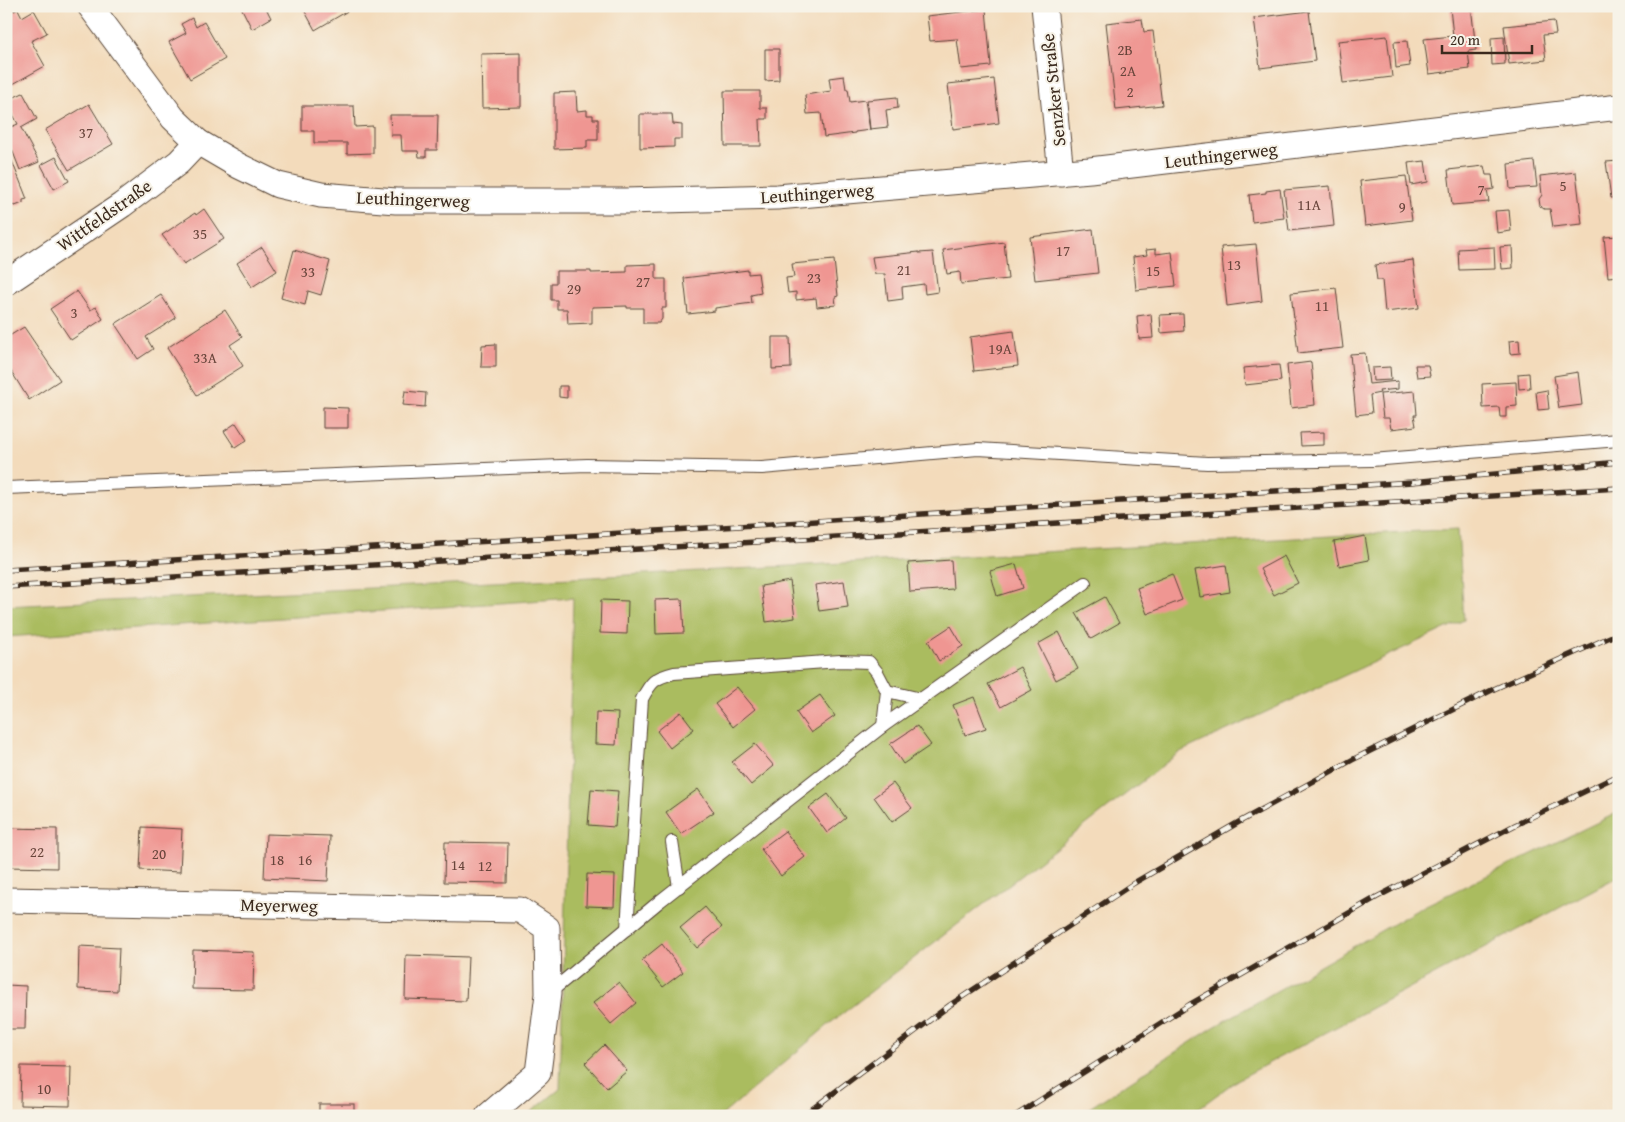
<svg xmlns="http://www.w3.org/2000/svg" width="1625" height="1122" viewBox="0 0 1625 1122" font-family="'Gentium Book Plus',serif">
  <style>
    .green { fill: #aabc5f; stroke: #72733e }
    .building { fill: #ef9692 }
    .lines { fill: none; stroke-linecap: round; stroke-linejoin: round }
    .service-casing { stroke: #574536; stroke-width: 14 }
    .minor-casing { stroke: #574536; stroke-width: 27 }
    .service { stroke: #fff; stroke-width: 12 }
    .minor { stroke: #fff; stroke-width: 25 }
    .rail-casing { stroke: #3b2a1e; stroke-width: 5.5 }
    .rail { stroke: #f7f3e8; stroke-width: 4; stroke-dasharray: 11; stroke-linecap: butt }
    .labels { text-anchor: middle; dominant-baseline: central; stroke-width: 4; stroke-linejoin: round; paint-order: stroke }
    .number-label { font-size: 15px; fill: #68453b }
    .street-label { font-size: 18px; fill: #3b2a1e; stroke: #f7f3e8 }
  </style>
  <rect width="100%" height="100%" fill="#f7f3e8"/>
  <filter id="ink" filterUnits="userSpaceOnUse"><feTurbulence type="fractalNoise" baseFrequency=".02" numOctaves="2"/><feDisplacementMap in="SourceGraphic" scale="10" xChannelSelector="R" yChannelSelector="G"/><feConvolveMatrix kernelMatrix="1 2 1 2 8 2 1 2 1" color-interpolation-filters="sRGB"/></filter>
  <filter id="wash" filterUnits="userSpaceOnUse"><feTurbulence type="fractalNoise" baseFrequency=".0096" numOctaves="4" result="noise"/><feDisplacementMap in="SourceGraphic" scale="20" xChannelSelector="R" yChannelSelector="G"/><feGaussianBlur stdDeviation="1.12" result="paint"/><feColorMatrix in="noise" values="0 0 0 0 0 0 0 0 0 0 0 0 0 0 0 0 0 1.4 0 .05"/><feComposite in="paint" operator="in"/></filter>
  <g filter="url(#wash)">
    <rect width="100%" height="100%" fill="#f3dbbb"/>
    <g class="green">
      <polygon points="1458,529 1464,620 1180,752 833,1021 721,1116 526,1116 560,1089 573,598 6,637 6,606 573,578"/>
      <polygon points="1619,812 1619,876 1237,1080 1188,1116 1077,1116 1214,1027 1424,906"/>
    </g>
    <g id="blocks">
      <g class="building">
        <polygon points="247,6 265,6 271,18 252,29 242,9"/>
        <polygon points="302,6 349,6 351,9 315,30"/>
        <polygon points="1471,6 1476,50 1468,51 1470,69 1429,74 1424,39 1453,36 1450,8"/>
        <polygon points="12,7 14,11 18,9 22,17 34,10 47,33 31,41 45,66 13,84 6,72 6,9"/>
        <polygon points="986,9 991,66 961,69 957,39 930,41 927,16"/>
        <polygon points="1309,11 1315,61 1260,68 1254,18"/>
        <polygon points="192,18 196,27 204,22 225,59 190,79 169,42 186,33 181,24"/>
        <polygon points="1142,19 1144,32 1153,31 1162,105 1116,110 1106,23"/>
        <polygon points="1554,21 1556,34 1543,35 1546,60 1509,64 1504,26"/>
        <polygon points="1387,36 1392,77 1343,83 1338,41"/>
        <polygon points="1504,37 1505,64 1492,65 1491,38"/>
        <polygon points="1407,41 1410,66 1396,68 1394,42"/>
        <polygon points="765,49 779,49 779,80 765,81"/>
        <polygon points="521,53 521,107 482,108 481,54"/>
        <polygon points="844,76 846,89 848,89 850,102 865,100 870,130 855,132 855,133 824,137 821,113 807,114 805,95 831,91 829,78"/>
        <polygon points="994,79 999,123 953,129 948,84"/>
        <polygon points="724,91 760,91 760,108 767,108 767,119 760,119 761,146 725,146"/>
        <polygon points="576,92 577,111 587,110 587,115 593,115 593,119 598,119 598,140 587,140 587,148 554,149 554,93"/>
        <polygon points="23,93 37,119 21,128 39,162 20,170 11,147 6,149 6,129 18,124 6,101"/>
        <polygon points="897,97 898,108 886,110 888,127 870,129 867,100"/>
        <polygon points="89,104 113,144 69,170 45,130"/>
        <polygon points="302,106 354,106 355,127 373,126 373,153 347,154 347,143 314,143 314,131 302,131"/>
        <polygon points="640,114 672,114 673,124 682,125 682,139 674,139 674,147 640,148"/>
        <polygon points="390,115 438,115 437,150 426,150 426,157 419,157 418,151 402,151 401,135 391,135"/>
        <polygon points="56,157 69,181 54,189 41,165"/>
        <polygon points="12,161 27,199 23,200 23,203 15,206 12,205 6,207 6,163"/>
        <polygon points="1425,161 1428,182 1411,185 1408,163"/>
        <polygon points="1534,161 1537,187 1510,189 1508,164"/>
        <polygon points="1619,161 1619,197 1611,198 1606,162"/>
        <polygon points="1484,166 1486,175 1492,175 1494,189 1487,190 1489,202 1452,205 1448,170"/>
        <polygon points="1576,172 1582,224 1553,227 1550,209 1544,209 1540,206 1539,199 1542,195 1540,176"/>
        <polygon points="1406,176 1412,220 1365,226 1360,181"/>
        <polygon points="1330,186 1334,226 1289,231 1284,190"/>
        <polygon points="1280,189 1284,218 1252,222 1249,195 1266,193 1266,191"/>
        <polygon points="204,209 224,239 184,264 162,235 195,213 196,215"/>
        <polygon points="1509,210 1511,231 1497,233 1495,211"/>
        <polygon points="1093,229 1098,273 1035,280 1030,237"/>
        <polygon points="1619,236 1619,276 1608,277 1604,237"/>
        <polygon points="1004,242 1008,279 961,284 960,272 947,274 943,250"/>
        <polygon points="1256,244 1262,301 1227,306 1221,247"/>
        <polygon points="1512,246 1513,268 1502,269 1500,247"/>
        <polygon points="262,247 277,271 252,287 237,263"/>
        <polygon points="1494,247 1495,269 1459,270 1458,249"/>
        <polygon points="1156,249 1156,254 1172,252 1176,286 1136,290 1133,257 1147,255 1146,250"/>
        <polygon points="294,250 330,261 321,295 308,291 305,305 281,298"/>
        <polygon points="919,252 919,253 933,252 938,292 925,294 924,284 902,287 903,299 888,301 885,274 875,274 872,257"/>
        <polygon points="834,260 838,296 835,297 836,305 817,307 816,298 796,300 796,292 788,293 786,278 794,277 792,264"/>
        <polygon points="1413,260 1419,308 1385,312 1382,280 1377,280 1375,265"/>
        <polygon points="656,264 656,279 666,279 666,308 662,308 662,319 659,323 643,323 643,308 627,308 627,306 592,307 592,323 568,324 567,309 557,309 557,300 551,300 551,283 556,283 556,271 591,271 591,273 627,272 627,265"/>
        <polygon points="748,270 748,274 758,273 761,293 751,295 752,303 715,308 715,311 688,314 684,278"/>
        <polygon points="1336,288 1343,348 1298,353 1291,293"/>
        <polygon points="77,291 90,310 96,307 103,319 71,340 50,309"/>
        <polygon points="161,295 176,318 146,337 153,349 138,359 115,324"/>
        <polygon points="225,310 242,337 230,345 243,366 197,395 167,348"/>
        <polygon points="1151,314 1153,338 1139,339 1137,316"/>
        <polygon points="1183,314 1184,331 1161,333 1160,315"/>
        <polygon points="24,327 60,380 29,400 11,371 6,374 6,338"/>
        <polygon points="1014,331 1018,366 974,371 970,337"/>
        <polygon points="772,337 790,337 791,368 772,369"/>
        <polygon points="1519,340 1520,353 1510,354 1509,341"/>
        <polygon points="496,344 496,367 481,367 482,345"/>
        <polygon points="1365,353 1369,384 1398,381 1398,389 1379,391 1380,393 1370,395 1372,413 1356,415 1350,354"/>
        <polygon points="1311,362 1315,405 1291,408 1287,365"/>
        <polygon points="1279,365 1281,381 1245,385 1243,368"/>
        <polygon points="1415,365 1428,365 1430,376 1417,377"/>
        <polygon points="1390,367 1391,380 1373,381 1372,368"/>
        <polygon points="1578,372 1582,405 1559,408 1554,376"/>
        <polygon points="1529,373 1530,388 1519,389 1518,374"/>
        <polygon points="1516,382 1517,406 1506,407 1506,417 1500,417 1499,407 1483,408 1482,384"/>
        <polygon points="559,386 567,386 567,398 559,397"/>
        <polygon points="1547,390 1549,409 1538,410 1536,392"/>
        <polygon points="405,391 426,393 425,407 403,405"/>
        <polygon points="1415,391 1417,415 1414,415 1416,426 1391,429 1389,418 1383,418 1380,394"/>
        <polygon points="323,407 348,408 348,428 323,428"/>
        <polygon points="236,423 247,440 235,448 224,431"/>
        <polygon points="1324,432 1324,445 1301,446 1300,433"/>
        <polygon points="1365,536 1369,560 1339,566 1334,542"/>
        <polygon points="1284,556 1298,583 1274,595 1260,569"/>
        <polygon points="951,560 953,589 910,592 908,563"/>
        <polygon points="1016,564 1023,588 997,596 990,571"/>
        <polygon points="1226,565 1230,592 1200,597 1195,570"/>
        <polygon points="1172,574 1182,600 1147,614 1137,588"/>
        <polygon points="790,581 795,618 766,622 761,586"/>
        <polygon points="844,581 848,607 819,611 815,585"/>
        <polygon points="1105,597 1119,623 1091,639 1076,613"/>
        <polygon points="682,599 684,633 656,634 655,600"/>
        <polygon points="601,600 628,601 627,634 600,633"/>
        <polygon points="951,626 963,646 939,661 928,641"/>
        <polygon points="1059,632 1078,669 1056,680 1038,644"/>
        <polygon points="1020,667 1032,690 1001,707 988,684"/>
        <polygon points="737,687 755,709 733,727 715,704"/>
        <polygon points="820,695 835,716 811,733 796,712"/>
        <polygon points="974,697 986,728 965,735 953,705"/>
        <polygon points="596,712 618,713 616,745 595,744"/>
        <polygon points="681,712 694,729 670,748 657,731"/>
        <polygon points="917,726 931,745 903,764 890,744"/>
        <polygon points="755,744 774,766 751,785 732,762"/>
        <polygon points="893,783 912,808 892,822 874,797"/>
        <polygon points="591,789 618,791 615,827 588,825"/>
        <polygon points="698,789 714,812 681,834 666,812"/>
        <polygon points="828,794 846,818 827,833 809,808"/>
        <polygon points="142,827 182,829 180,872 140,870"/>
        <polygon points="6,828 57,829 57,868 6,867"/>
        <polygon points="785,831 805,857 781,876 761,849"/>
        <polygon points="266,834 330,836 328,881 264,878"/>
        <polygon points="445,842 508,843 507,883 444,882"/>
        <polygon points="587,874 615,875 614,907 586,906"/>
        <polygon points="705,907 722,927 697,948 680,928"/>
        <polygon points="662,944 683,972 663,987 642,960"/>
        <polygon points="79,946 119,948 117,991 78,989"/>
        <polygon points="193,950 254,952 253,990 192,989"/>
        <polygon points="406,955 468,957 466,1001 405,999"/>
        <polygon points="619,982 636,1003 611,1024 593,1003"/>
        <polygon points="6,985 26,986 25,1029 6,1029"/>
        <polygon points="604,1045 627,1071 607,1088 585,1063"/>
        <polygon points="21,1066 71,1067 70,1106 20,1105"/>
        <rect x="319" y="1104" width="35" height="12"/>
      </g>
    </g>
  </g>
  <g filter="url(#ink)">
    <use href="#blocks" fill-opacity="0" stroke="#574536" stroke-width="1"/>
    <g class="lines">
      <g class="service-casing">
        <g id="service">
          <polyline points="6,488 587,465 762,468 978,449 1207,463 1372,460 1619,440"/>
          <polyline points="887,691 921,699"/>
          <polyline points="672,842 679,887"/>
          <path d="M627 929 642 699C651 682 654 678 674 673L840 661 869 662 877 672 887 691 883 726"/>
          <polyline points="548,994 660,901 883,726 1085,583"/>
        </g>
      </g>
      <g class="minor-casing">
        <g id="minor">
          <polyline points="90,6 173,118 198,142 239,166 278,185 321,195 396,201 625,201 777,197 1090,170 1619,107"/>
          <polyline points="1044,6 1061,173"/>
          <polyline points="6,283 122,205 179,162 198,142"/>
          <polyline points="6,900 520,910 547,928 548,994 538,1073 488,1116"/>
        </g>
      </g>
      <use href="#service" class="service"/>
      <use href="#minor" class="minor"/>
      <g class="rail-casing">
        <g id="rail">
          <polyline points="6,570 739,526 1412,482 1619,462"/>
          <polyline points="6,587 740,543 1619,488"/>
          <polyline points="803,1116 950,1005 1134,883 1239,822 1352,760 1494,689 1619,633"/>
          <polyline points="1015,1116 1189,1005 1377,897 1515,825 1619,775"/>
        </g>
      </g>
      <use href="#rail" class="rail"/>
    </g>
  </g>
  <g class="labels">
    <g class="number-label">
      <text x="1125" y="49">2B</text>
      <text x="1128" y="70">2A</text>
      <text x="1130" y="91">2</text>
      <text x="86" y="132">37</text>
      <text x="1563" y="185">5</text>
      <text x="1481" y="189">7</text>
      <text x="1309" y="204">11A</text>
      <text x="1402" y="206">9</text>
      <text x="200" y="233">35</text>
      <text x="1063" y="250">17</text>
      <text x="1234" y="264">13</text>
      <text x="904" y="269">21</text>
      <text x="1153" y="270">15</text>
      <text x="308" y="271">33</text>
      <text x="814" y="277">23</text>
      <text x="643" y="281">27</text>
      <text x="574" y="288">29</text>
      <text x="1322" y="305">11</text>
      <text x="74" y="312">3</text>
      <text x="1000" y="348">19A</text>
      <text x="205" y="357">33A</text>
      <text x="37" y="851">22</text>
      <text x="159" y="853">20</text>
      <text x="277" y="859">18</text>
      <text x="305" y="859">16</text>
      <text x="458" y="864">14</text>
      <text x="485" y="865">12</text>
      <text x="44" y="1088">10</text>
    </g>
    <g class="street-label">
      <text transform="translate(1053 90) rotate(-96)">Senzker Straße</text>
      <text transform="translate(1221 155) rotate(-7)">Leuthingerweg</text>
      <text transform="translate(817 193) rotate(-4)">Leuthingerweg</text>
      <text transform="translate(413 199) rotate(2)">Leuthingerweg</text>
      <text transform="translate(104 215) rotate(-35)">Wittfeldstraße</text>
      <text transform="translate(279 905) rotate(1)">Meyerweg</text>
    </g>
  </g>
  <rect width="1625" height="1122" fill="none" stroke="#f7f3e8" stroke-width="25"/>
  <path d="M1442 45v8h90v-8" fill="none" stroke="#3b2a1e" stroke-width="2.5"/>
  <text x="1450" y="45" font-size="15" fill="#3b2a1e" stroke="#f7f3e8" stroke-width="4" paint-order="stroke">20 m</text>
</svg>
